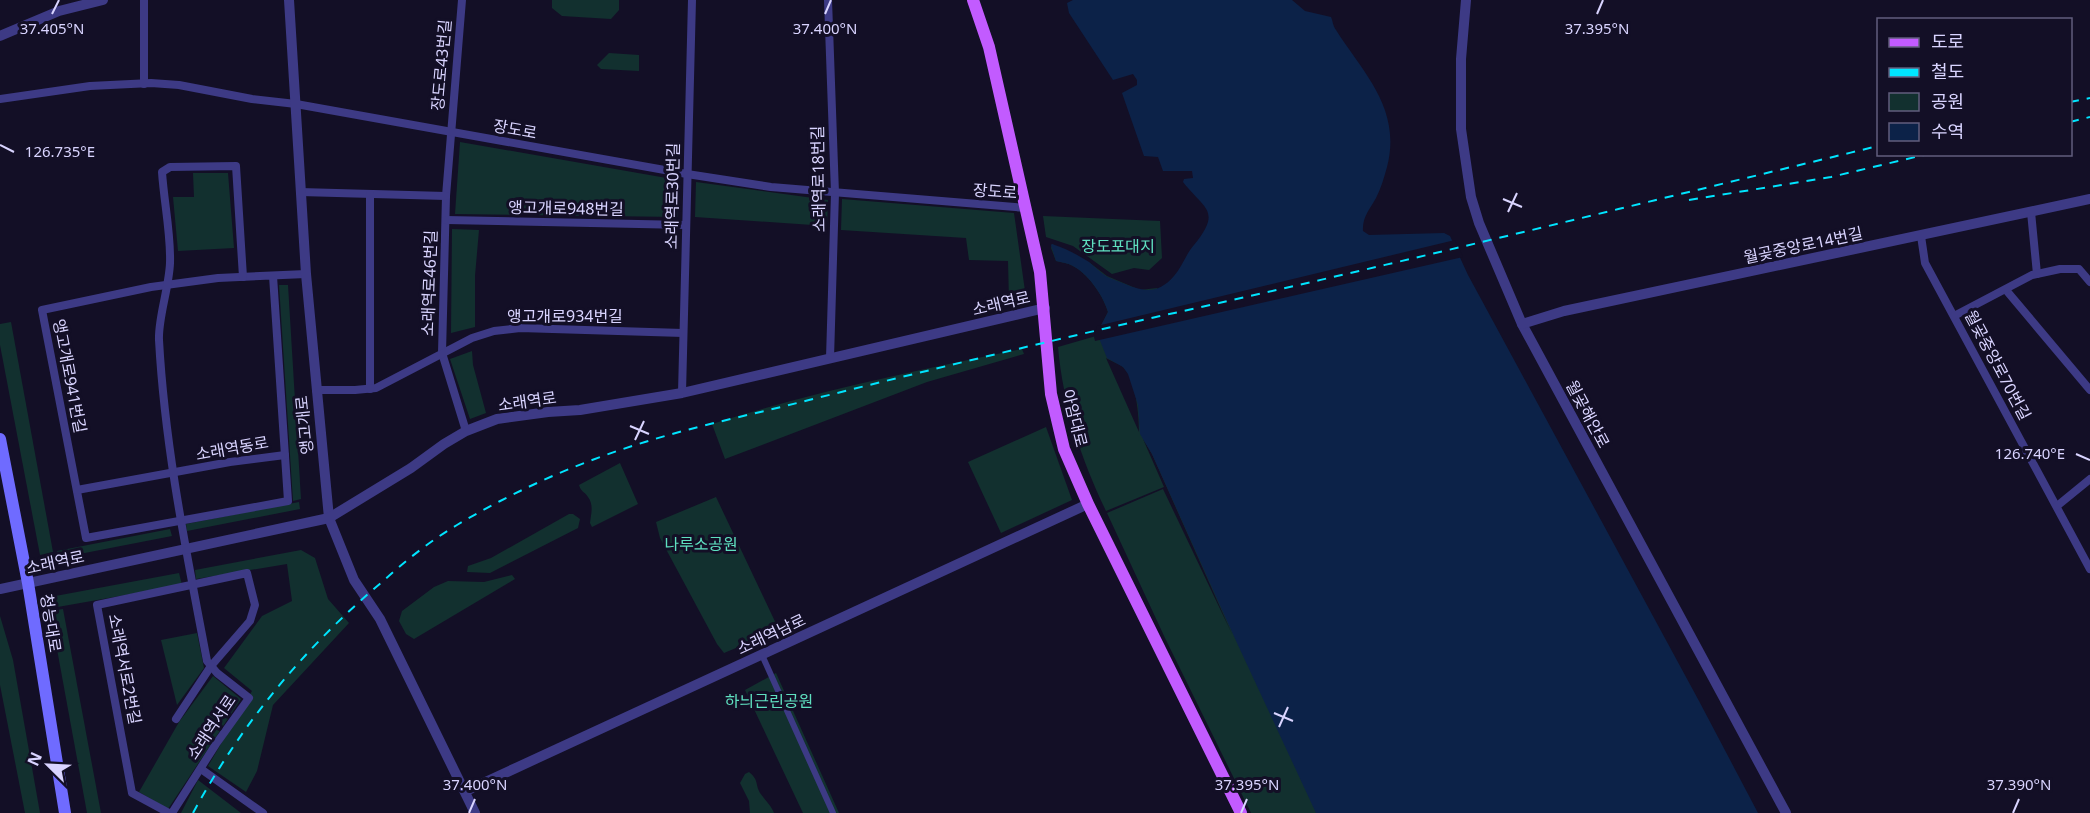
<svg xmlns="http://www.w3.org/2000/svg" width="2090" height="813" viewBox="0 0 2090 813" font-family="'Noto Sans','Noto Sans KR',sans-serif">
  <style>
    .green { fill: #12302f; fill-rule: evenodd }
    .water { fill: #0c2248 }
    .pier { fill: #130f26 }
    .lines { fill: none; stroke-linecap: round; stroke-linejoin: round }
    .pedestrian { stroke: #3d3a85; stroke-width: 6 }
    .minor { stroke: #3d3a85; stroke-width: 8 }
    .tertiary { stroke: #3d3a85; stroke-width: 10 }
    .secondary { stroke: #6f6bff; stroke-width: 12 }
    .primary { stroke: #c25bff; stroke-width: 12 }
    .rail { stroke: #00e5ff; stroke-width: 2; stroke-dasharray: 9 8; stroke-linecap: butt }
    .ticks { fill: none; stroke: #d9d4ff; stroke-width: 2 }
    .labels { text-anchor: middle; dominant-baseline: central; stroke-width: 6; stroke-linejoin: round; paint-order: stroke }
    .street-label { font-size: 16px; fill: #d9d4ff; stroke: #130f26 }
    .park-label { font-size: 16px; fill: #5fe0c0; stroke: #130f26 }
    .ticks-label { font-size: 15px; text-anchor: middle; fill: #d9d4ff; stroke: #130f26; stroke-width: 6; stroke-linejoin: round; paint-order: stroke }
  </style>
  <rect width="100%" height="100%" fill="#130f26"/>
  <g class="green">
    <polygon points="552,0 619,0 619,10 611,19 562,16 552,8"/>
    <polygon points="609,53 639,55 639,71 601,69 597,65"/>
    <polygon points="460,142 678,180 678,217 455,214"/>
    <polygon points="193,173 228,173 234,248 178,251 173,197 194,197"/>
    <polygon points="696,182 828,200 827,226 695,217"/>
    <polygon points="842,199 1014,213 1026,298 1009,301 1008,261 969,260 966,238 841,230"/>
    <polygon points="1043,216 1160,221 1162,258 1149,270 1134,268 1112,274 1073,246 1046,237"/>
    <polygon points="452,229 479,230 475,276 475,327 451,333"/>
    <path d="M1052 244 1090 263 1107 276 1140 290 1157 288 1397 813H1251L1165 638 1107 513 1163 489 1232 634 1152 454 1143 439 1164 487 1106 511C1081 459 1063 404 1058 347L1096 336 1108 312C1103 294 1084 267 1065 263 1062 262 1059 262 1056 261L1051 248ZM1106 358C1110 361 1118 363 1123 367 1136 377 1139 416 1139 432Z"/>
    <polygon points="279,285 288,285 301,499 293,501"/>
    <polygon points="11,322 53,552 40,555 0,345 0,324"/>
    <path d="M1022 349 1024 354 927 382 725 459 712 424C813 392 918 370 1022 349Z"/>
    <polygon points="472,351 473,365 486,413 470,419 450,359"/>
    <polygon points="1046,427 1072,500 1001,533 968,462"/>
    <path d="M620 463 638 504 592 527 590 523C591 514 594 505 588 497 584 491 581 492 579 485Z"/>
    <polygon points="716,497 779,630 724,653 717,644 660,538 656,522"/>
    <polygon points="299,502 300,509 187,531 186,524"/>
    <polygon points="569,514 573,514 580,519 578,528 490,573 467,572 468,566 491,558"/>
    <polygon points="170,529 172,536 59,558 57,551"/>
    <polygon points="301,550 315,558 328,599 349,623 273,705 257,771 246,792 208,766 252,691 224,668 262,616 292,601 287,564 196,579 195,570"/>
    <polygon points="179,573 182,585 52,608 50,597"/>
    <polygon points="512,575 515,579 414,639 406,634 399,621 402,611 434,587 448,581 484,582"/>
    <polygon points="63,609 101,813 87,813 50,611"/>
    <polygon points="0,616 13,660 40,813 25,813 0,685"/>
    <polygon points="197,633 204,668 177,705 161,640"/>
    <polygon points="776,673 839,813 803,813 745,690"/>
    <polygon points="213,676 241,699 168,809 139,792 179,722"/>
    <path d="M749 772C759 780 755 784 760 793 765 800 771 805 774 813H750L749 801 740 783 745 774Z"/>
    <polygon points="198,780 241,813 181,813"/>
  </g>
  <path class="water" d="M1073 0H1292L1305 11 1331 17C1333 22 1333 26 1336 30 1364 74 1402 109 1387 167 1384 178 1381 188 1376 198 1370 209 1362 217 1363 231L1369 235 1444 233 1450 236 1468 275 1699 701 1758 813H1316L1237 643 1152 454 1140 434 1138 405 1128 374 1123 367 1107 358 1097 333 1108 312C1103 294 1084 267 1065 263 1062 262 1059 262 1056 261L1051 245 1052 244C1065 248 1078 255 1089 262 1094 266 1099 271 1103 274 1108 278 1115 280 1120 282 1141 291 1157 296 1174 276 1182 267 1186 254 1194 245 1222 210 1205 210 1183 182L1184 179 1193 178 1192 171H1163L1158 157 1144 156 1122 93 1137 85V80L1133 74 1113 80 1069 13 1067 3Z"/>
  <polygon class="pier" points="1455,240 1463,257 1095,341 1094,337 1097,326"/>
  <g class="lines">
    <polyline class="pedestrian" points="762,655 833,813"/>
    <g class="minor">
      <polyline points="462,0 446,196 442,353 466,431"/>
      <polyline points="828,0 835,193 830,358"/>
      <polyline points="144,84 144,0"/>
      <polyline points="0,99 90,86 151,83 179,85 252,99 296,104 687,174 771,187 1026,208"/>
      <polyline points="300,192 446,196"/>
      <polyline points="2031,212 2037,274"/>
      <polyline points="446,220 686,225"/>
      <polyline points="1921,236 1925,263 2090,569"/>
      <polyline points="273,276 288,501 86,538 42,310 151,287 218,278 306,274"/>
      <polyline points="2006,290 2090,390"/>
      <polyline points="1954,316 2032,275 2060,269 2079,269 2090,282"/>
      <polyline points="370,389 370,194"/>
      <polyline points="316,390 355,390 376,388 472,338 494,331 520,328 683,333"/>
      <polyline points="682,393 692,0"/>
      <polyline points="77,490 230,462 285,455"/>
      <polyline points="2057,506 2090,479"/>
      <polyline points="201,769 263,813"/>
      <polyline points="169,813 132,793 97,605 247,573 255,605 250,621 211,666 176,719"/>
      <path d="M172 813 216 744 249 698 217 673 207 661C187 555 165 449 159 340 158 318 169 288 170 263 171 234 164 202 162 172L170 167 236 166 243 277"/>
    </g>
    <g class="tertiary">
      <polyline points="289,0 306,274 329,518 354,580 380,619 475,813"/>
      <polyline points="1466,0 1461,59 1461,129 1471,197 1479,223 1522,324 1786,813"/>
      <polyline points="0,36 59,11 103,0"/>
      <polyline points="1522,324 1564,311 2090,199"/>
      <polyline points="0,589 329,518 411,468 444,444 466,431 497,419 548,412 580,410 682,393 1045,308"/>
      <polyline points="466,791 1088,504"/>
    </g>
    <polyline class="secondary" points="0,439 28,583 65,813"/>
    <polyline class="primary" points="973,0 989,47 1040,272 1051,394 1064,449 1088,504 1241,813"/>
    <g class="rail">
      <polyline points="2070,102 2090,98"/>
      <polyline points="2070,122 2090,117"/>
      <polyline points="1689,200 1831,177 1928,154"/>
      <path d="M193 813C242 723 304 648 382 582 405 561 430 541 457 525 516 490 579 462 645 442 699 425 755 414 809 400 925 371 1040 343 1156 317 1398 264 1638 204 1878 146"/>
    </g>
  </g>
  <path class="ticks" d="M52 14 59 0M825 14 831 0M1597 14 1603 0M0 145 14 152M1503 199 1522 207M1508 212 1517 193M630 426 649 434M635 440 644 421M2076 454 2090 460M1274 713 1293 721M1279 727 1288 707M469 813 475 799M1241 813 1247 799M2013 813 2019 799"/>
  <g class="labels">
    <g class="street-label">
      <text transform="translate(441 65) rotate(-85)">장도로43번길</text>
      <text transform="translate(515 129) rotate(10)">장도로</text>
      <text transform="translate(818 179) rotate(-91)">소래역로18번길</text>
      <text transform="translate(995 191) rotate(4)">장도로</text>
      <text transform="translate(672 196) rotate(-89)">소래역로30번길</text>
      <text transform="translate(566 208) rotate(1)">앵고개로948번길</text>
      <text transform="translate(1803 245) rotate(-12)">월곶중앙로14번길</text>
      <text transform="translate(429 283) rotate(-88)">소래역로46번길</text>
      <text transform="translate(1001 303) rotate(-13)">소래역로</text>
      <text x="565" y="316">앵고개로934번길</text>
      <text transform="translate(1998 365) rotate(62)">월곶중앙로70번길</text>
      <text transform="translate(70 376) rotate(79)">앵고개로941번길</text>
      <text transform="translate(527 401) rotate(-8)">소래역로</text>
      <text transform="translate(1588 414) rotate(62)">월곶해안로</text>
      <text transform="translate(1075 418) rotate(76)">아암대로</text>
      <text transform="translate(304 425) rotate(-96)">앵고개로</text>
      <text transform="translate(232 448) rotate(-10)">소래역동로</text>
      <text transform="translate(55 562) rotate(-12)">소래역로</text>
      <text transform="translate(51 623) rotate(81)">청능대로</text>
      <text transform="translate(771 634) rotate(-25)">소래역남로</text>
      <text transform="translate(125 669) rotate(79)">소래역서로2번길</text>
      <text transform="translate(211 727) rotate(-56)">소래역서로</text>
    </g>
    <g class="park-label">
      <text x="1118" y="246">장도포대지</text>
      <text x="701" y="544">나루소공원</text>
      <text x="769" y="701">하늬근린공원</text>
    </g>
  </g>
  <g class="ticks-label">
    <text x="52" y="34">37.405°N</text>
    <text x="1597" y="34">37.395°N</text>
    <text x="825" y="34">37.400°N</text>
    <text x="60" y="157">126.735°E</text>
    <text x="2030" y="459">126.740°E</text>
    <text x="475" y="790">37.400°N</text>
    <text x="1247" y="790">37.395°N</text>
    <text x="2019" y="790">37.390°N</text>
  </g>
  <rect x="1877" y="18" width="195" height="138" fill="#130f26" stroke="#625e7d" stroke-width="1.5"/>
  <rect x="1889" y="38" width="30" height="9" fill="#c25bff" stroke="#625e7d" stroke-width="1.5"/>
  <text x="1931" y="48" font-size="18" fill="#d9d4ff">도로</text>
  <rect x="1889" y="68" width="30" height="9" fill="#00e5ff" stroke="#625e7d" stroke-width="1.5"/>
  <text x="1931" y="78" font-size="18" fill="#d9d4ff">철도</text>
  <rect x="1889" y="93" width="30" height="18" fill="#12302f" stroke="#625e7d" stroke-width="1.5"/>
  <text x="1931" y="108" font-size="18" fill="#d9d4ff">공원</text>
  <rect x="1889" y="123" width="30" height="18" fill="#0c2248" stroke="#625e7d" stroke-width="1.5"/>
  <text x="1931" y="138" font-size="18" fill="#d9d4ff">수역</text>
  <g transform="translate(48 765) rotate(294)" stroke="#130f26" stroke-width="4.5" paint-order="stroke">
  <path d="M0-4.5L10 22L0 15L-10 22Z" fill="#d9d4ff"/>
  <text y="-9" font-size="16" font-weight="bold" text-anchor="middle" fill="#d9d4ff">N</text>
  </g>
</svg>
